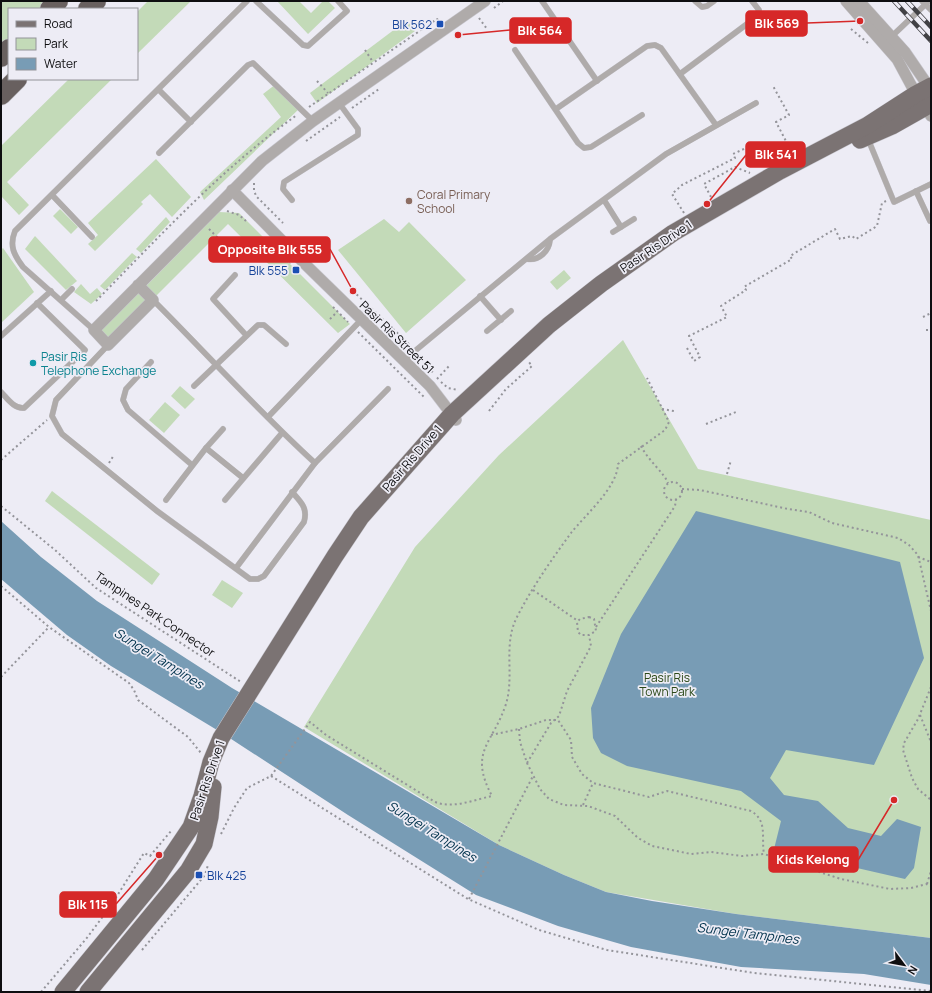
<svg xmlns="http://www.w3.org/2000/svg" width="932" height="993" viewBox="0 0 932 993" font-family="Manrope,sans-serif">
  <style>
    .green { fill: #c3dab8 }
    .water { fill: #789cb5 }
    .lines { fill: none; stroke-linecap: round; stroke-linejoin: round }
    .service-casing { stroke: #c9c8d0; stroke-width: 6 }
    .minor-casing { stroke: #c9c8d0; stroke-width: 12 }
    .primary-casing { stroke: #c9c8d0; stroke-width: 18 }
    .motorway-casing { stroke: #c9c8d0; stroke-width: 21 }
    .path { stroke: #94949a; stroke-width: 2; stroke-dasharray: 2 3; stroke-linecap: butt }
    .service { stroke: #afabaa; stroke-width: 5.5 }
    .minor { stroke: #afabaa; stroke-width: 11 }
    .primary { stroke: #7b7373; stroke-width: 17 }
    .motorway { stroke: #68605f; stroke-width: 20 }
    .rail-casing { stroke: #414145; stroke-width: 4.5 }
    .rail { stroke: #edecf5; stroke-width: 3; stroke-dasharray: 9; stroke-linecap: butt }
    .transit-dot { fill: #1a4fb4; stroke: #edecf5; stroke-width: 1.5 }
    .education-dot { fill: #8d6e63; stroke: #edecf5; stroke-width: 1.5 }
    .culture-dot { fill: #0f9aa8; stroke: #edecf5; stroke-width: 1.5 }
    .labels { text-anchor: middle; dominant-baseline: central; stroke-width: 3.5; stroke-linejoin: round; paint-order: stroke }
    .transit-label { font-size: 12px; fill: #164399; stroke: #edecf5; text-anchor: end }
    .education-label { font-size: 12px; fill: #785e54; stroke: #edecf5; text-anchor: start }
    .street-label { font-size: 12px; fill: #0e0e10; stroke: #edecf5 }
    .culture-label { font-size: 12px; fill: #0d838f; stroke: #edecf5; text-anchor: start }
    .park-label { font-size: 12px; fill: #2b4918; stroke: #edecf5 }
    .water-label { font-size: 13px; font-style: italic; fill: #01324c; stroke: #edecf5 }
    .leader { fill: none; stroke: #d62828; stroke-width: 1.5 }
    .callout-dot { fill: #d62828; stroke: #edecf5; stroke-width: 1.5 }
    .callout { fill: #d62828; stroke: #d62828; stroke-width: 1.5 }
    .callout-label { font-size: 13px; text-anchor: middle; font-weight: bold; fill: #fff }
  </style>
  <rect width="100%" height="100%" fill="#edecf5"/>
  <g class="green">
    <polygon points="1,1 48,1 40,9 9,9 9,40 1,48"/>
    <polygon points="148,1 191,1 137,54 137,12"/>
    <polygon points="277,1 299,1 311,13 323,1 328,1 335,8 308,34"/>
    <polygon points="407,20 415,31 317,103 310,93"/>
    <polygon points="69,79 112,79 7,182 29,205 19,215 1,196 1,146"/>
    <polygon points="276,84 300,108 204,200 200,192 281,117 263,94"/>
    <polygon points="156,159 191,197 172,217 150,194 141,202 143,204 95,251 88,244 98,235 88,223"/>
    <polygon points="60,209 78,227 71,234 53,216"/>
    <polygon points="219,212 239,213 350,324 338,333 228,224 155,297 146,286"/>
    <polygon points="166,217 170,222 141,253 136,249"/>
    <polygon points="384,219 399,232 409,222 466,280 406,333 338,250"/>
    <polygon points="35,236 77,281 66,290 25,249"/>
    <polygon points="3,248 34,292 1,323 1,250"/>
    <polygon points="132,253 137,257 105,290 100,286"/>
    <polygon points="564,270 571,278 557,290 550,282"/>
    <polygon points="81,284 90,294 97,288 102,294 91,304 74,292"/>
    <polygon points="138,285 153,300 108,345 94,330"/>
    <polygon points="623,340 698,469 931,520 931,938 736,914 606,892 564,875 499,845 304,727 415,547 499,455"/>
    <polygon points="180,386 195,399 185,409 171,396"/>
    <polygon points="165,402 180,415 164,433 149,420"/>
    <polygon points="52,491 160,574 152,585 45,501"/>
    <polygon points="222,580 243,593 232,608 212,595"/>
  </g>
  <g class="water">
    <polygon points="696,511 900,562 924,658 874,765 786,750 770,778 784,795 818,801 848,828 881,836 897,819 921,827 914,868 905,879 774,849 781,821 741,791 627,766 601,753 593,738 591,708 621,634"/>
    <polygon points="1,521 41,557 97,601 232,688 499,845 564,875 606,892 652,901 736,914 931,938 931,985 864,974 741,967 631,947 558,926 476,895 348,815 222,733 111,666 67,635 1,579"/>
  </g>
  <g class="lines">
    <g class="service-casing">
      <g id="service">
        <polyline points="256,1 303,45 308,46 347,11 338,1"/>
        <polyline points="542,1 597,81"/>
        <polyline points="695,1 702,7 707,6 714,1"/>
        <polyline points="922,1 931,10"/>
        <polyline points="890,38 929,1"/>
        <polyline points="515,50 578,143 584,148 591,147 642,115"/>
        <polyline points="680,74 755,18 759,10 752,1"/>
        <polyline points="159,90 191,122"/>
        <polyline points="556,109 647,46 655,45 661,48 716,125"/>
        <polyline points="868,139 894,202 931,184"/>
        <polyline points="159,153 248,65 253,63 313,121"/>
        <polyline points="916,191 930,221"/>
        <polyline points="53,196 92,237"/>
        <polyline points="292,200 283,189 284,182 358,135 358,129 339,103"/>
        <polyline points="604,200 621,227"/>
        <polyline points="613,232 634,219"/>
        <path d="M527 259C539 261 549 251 550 240"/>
        <polyline points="235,275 213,299 246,335"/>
        <polyline points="480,296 501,320"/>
        <polyline points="61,300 72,289"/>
        <path d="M153 300C207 354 259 412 315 463"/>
        <path d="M94 330 23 267C14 255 9 246 15 231L247 1"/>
        <polyline points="487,331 511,311"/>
        <polyline points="1,336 51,291"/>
        <path d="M108 345 56 400 52 416 62 434 157 511 250 579H258L264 576 304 522C308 508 301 502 292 492"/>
        <polyline points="404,360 550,239 666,154 756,103"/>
        <polyline points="151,362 126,389 123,400 128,410 192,465"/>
        <polyline points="194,386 258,325 264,325 286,344"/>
        <path d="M1 392C7 398 14 409 24 408L85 350 37 303"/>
        <polyline points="268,417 362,319"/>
        <polyline points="206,448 223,429"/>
        <polyline points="166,500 206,448 243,478"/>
        <polyline points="225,500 282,433"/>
        <polyline points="236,568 315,463 388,389"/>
      </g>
    </g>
    <g class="minor-casing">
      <g id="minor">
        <polyline points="846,1 897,59 911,85 931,116"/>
        <polyline points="859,1 905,52 931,90"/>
        <polyline points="232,190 307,266 430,386 456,420"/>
        <polyline points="138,285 153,300 108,345 94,330 262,161 313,121 485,1"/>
      </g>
    </g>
    <g class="primary-casing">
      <g id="primary">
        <polyline points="860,140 892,126 931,104"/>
        <polyline points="63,992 156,879 191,827 202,796 211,762 221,738 335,556 361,517 452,414 549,325 601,284 673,233 780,171 868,125 916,94 931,86"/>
        <polyline points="88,992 188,871 204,844 210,817 213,787"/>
      </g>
    </g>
    <g class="motorway-casing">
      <g id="motorway">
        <polyline points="50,9 58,1"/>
        <polyline points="88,9 96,1"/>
        <polyline points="1,57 9,49"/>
        <polyline points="1,95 17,79"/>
      </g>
    </g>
    <g class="path">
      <polyline points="494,8 503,1"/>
      <polyline points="479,18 487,29"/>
      <polyline points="851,29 868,43"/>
      <polyline points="365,50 373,62"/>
      <polyline points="317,81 328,93"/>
      <polyline points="309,107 437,19 440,22"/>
      <polyline points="352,108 379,89"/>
      <polyline points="306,141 340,117"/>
      <polyline points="254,183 254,190 256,196 283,223"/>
      <polyline points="711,197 704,184 735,167 750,173"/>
      <polyline points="227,211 239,215 246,221"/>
      <polyline points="684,213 672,194 682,185 735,158 733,154 748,147 756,162 788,145 776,122 789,115 773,86"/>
      <polyline points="209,229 218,238"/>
      <polyline points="259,248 266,240"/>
      <polyline points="279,274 290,263"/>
      <polyline points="353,291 411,346"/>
      <path d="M96 301C160 236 222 168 297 115"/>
      <polyline points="333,307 348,322"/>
      <polyline points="923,317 931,313"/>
      <polyline points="330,319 337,312"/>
      <polyline points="926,330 931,330"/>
      <polyline points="358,332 425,398"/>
      <polyline points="687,348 694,361 700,357 689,336 727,317 721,306 746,290 744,287 792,259 790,256 835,229 840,239 852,236 856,239 877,226 882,203 886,201"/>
      <polyline points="419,355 434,374"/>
      <polyline points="437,379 450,365"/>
      <polyline points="441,382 448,388 458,390"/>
      <polyline points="662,409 674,411"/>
      <polyline points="489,411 506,389 532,366 528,361"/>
      <polyline points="706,424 736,412"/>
      <path d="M641 446C647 459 665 474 668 483"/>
      <polyline points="1,460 47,420"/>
      <polyline points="109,463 114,455"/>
      <polyline points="727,474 731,460"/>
      <circle cx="673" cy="491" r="9"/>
      <polyline points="682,489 700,490 788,509 809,512 832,523 898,538 909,545 918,555 931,611"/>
      <polyline points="1,506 55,550 96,588 241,682"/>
      <polyline points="918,557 931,562"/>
      <polyline points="1,586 49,627 129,683 134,690 138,700 188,737 201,753"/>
      <polyline points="533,590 578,621"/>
      <polygon points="589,617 594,619 596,631 589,635 581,635 578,632 577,622 580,619"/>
      <polyline points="596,627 675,506 676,499"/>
      <polyline points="1,677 49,627"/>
      <polyline points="931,687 918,719 904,743 903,750 912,778 918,789 931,800"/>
      <polyline points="920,715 931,742"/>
      <polyline points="519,729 520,742 527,763 540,789 549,799 564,805 588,806 615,816 638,838 652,846 691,854 711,852 742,856 764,854 841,879 890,889 911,888 927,884 931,886"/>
      <path d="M491 735 519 729 546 720H558L571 740 572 757 582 774 593 783 649 797 667 791 751 811C768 821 761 837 764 854"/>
      <polyline points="527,763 551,723 559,716 567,691 591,646 589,635"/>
      <polyline points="271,776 468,899 539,930 607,950 754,973 931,991"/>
      <polyline points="583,805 593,783"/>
      <path d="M221 834 234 808 247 788 271 776 310 722 326 735 435 802C453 809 473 800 492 796 468 751 493 744 506 704 515 674 502 644 518 615 533 586 552 559 571 533 586 514 617 488 618 464L665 430 669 422 647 378"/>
      <polyline points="927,884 931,871"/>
      <polyline points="469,899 533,776"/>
      <polyline points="142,950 205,875 208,865"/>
      <polyline points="41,992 86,939 110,907 144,853 150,856 171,831"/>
    </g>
    <use href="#service" class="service"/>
    <use href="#minor" class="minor"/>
    <use href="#primary" class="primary"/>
    <use href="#motorway" class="motorway"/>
    <g class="rail-casing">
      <g id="rail">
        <polyline points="894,1 931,41"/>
        <polyline points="907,1 931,27"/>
      </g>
    </g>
    <use href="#rail" class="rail"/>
  </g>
  <g class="transit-dot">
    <rect x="436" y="20" width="8" height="8" rx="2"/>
    <rect x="292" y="266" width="8" height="8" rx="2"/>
    <rect x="195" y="871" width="8" height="8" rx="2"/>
  </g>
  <circle class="education-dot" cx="409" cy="201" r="4"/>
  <circle class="culture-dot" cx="33" cy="363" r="4"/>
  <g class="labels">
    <g class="transit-label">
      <text x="432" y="24">Blk 562</text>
      <text x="288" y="270">Blk 555</text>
      <text x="207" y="875" text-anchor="start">Blk 425</text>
    </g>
    <g class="education-label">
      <text x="417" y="194">Coral Primary<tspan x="417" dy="14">School</tspan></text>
    </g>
    <g class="street-label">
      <text transform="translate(656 246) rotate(-34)">Pasir Ris Drive 1</text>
      <text transform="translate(397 337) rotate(44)">Pasir Ris Street 51</text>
      <text transform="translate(412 458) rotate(-49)">Pasir Ris Drive 1</text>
      <text transform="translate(155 614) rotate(34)">Tampines Park Connector</text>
      <text transform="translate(207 780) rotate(-71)">Pasir Ris Drive 1</text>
    </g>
    <g class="culture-label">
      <text x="41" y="356">Pasir Ris<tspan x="41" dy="14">Telephone Exchange</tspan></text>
    </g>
    <g class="park-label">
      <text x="667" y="677">Pasir Ris<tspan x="667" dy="14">Town Park</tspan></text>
    </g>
    <g class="water-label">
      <text transform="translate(159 658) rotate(32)">Sungei Tampines</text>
      <text transform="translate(432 831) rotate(32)">Sungei Tampines</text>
      <text transform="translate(748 933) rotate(7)">Sungei Tampines</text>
    </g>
  </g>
  <path class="leader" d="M860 21L807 23M458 35L510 30M707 204L746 155M353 291L330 249M894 800L858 860M159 855L116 904"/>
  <g class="callout-dot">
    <circle cx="860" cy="21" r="4"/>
    <circle cx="458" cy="35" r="4"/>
    <circle cx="707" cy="204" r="4"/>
    <circle cx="353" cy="291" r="4"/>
    <circle cx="894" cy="800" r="4"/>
    <circle cx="159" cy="855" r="4"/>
  </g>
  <g class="callout">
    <rect x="746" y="11" width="61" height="25" rx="4"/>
    <rect x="510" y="18" width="61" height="25" rx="4"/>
    <rect x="746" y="142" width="59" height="25" rx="4"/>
    <rect x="209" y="237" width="121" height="25" rx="4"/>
    <rect x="769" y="847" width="89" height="25" rx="4"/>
    <rect x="60" y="892" width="56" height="25" rx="4"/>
  </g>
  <g class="callout-label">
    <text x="777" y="28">Blk 569</text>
    <text x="540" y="35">Blk 564</text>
    <text x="776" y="159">Blk 541</text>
    <text x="270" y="254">Opposite Blk 555</text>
    <text x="813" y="864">Kids Kelong</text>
    <text x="88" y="909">Blk 115</text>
  </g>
  <rect width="932" height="993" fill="none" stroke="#0e0e10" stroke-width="4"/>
  <rect x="8" y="8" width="130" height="72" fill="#edecf5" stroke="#949399"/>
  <rect x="16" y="21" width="20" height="6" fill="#7b7373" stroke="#949399"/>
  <text x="44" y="28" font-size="12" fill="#0e0e10">Road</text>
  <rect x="16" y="38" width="20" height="12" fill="#c3dab8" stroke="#949399"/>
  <text x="44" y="48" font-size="12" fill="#0e0e10">Park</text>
  <rect x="16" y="58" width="20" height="12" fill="#789cb5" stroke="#949399"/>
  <text x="44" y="68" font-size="12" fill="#0e0e10">Water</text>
  <g transform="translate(904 965) rotate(122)" stroke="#edecf5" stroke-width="3" paint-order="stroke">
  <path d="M0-3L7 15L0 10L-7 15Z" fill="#0e0e10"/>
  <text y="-6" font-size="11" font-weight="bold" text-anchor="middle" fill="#0e0e10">N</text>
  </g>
</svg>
